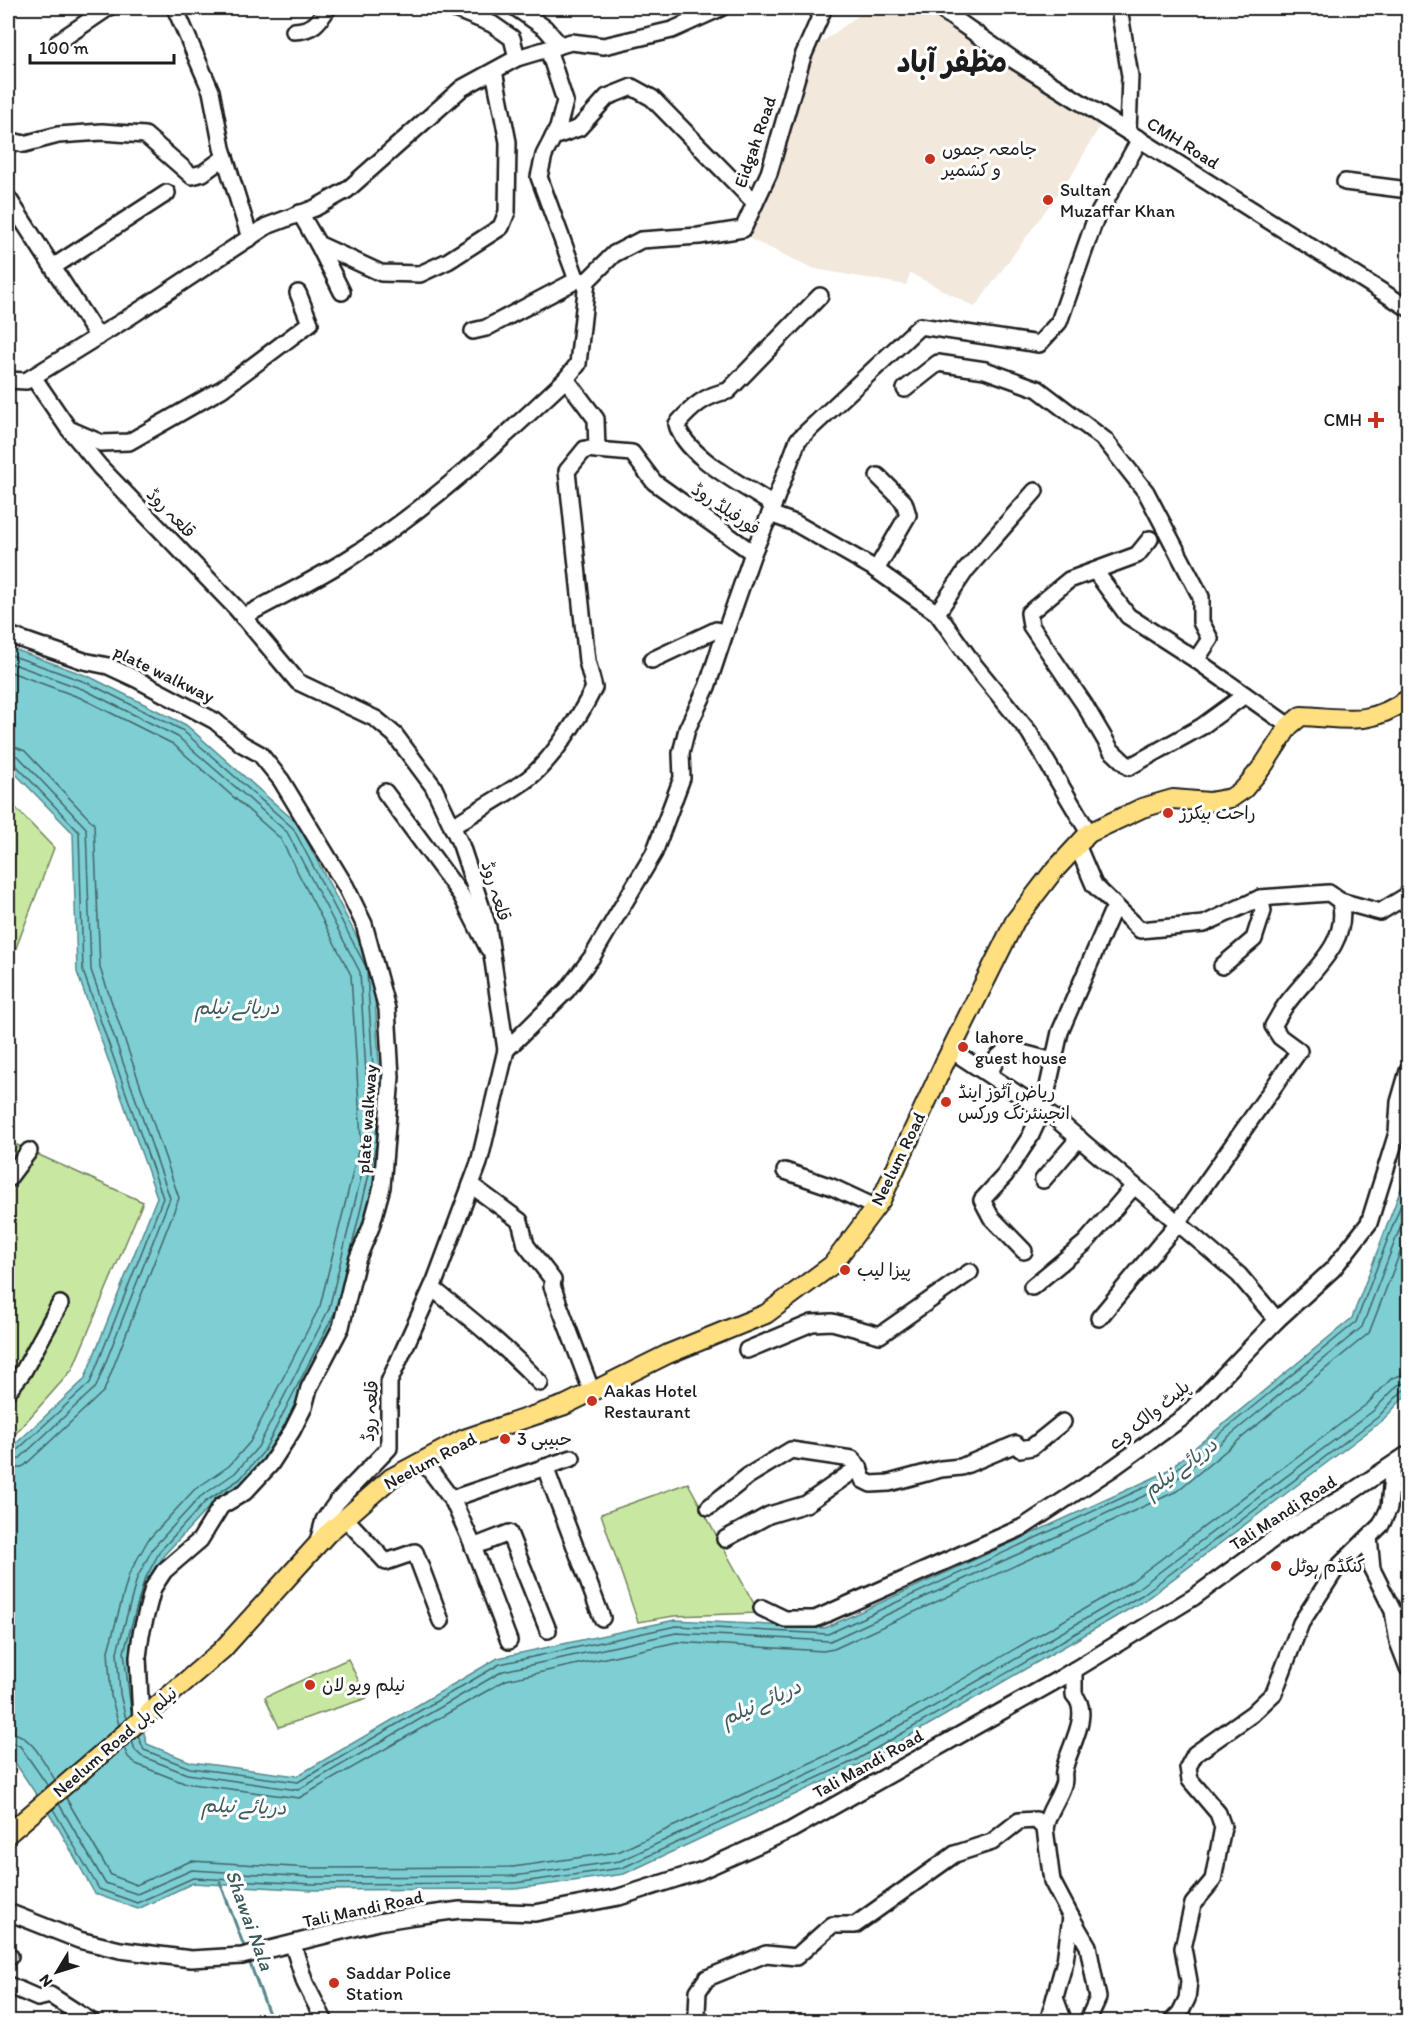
<svg xmlns="http://www.w3.org/2000/svg" width="1416" height="2029" viewBox="0 0 1416 2029" font-family="Itim,'Playpen Sans Arabic',sans-serif">
  <style>
    .built { fill: #f2e8db }
    .green { fill: #c8e8a1; stroke: #72825e; stroke-width: 1.5 }
    .water { fill: #7dcfd4; stroke: #56878a; stroke-width: 1.5 }
    .lines { fill: none; stroke-linecap: round; stroke-linejoin: round }
    .shore { stroke: #436466; stroke-width: 1.5 }
    .stream { stroke: #56878a; stroke-width: 3 }
    .minor-casing { stroke: #1c1c1c; stroke-width: 20 }
    .major-casing { stroke: #1c1c1c; stroke-width: 22 }
    .minor { stroke: #fff; stroke-width: 15 }
    .major { stroke: #ffdf80; stroke-width: 18 }
    .poi-dot { fill: #c8321e; stroke: #fff; stroke-width: 2 }
    .labels { text-anchor: middle; dominant-baseline: central; stroke-width: 6; stroke-linejoin: round; paint-order: stroke }
    .street-label { font-size: 18px; fill: #1c1c1c; stroke: #fff }
    .poi-label { font-size: 18px; fill: #1c1c1c; stroke: #fff; text-anchor: start }
    .water-label { font-size: 20px; font-style: italic; fill: #3e5b5c; stroke: #fff }
    .town-label { font-size: 30px; font-weight: bold; fill: #1c1c1c; stroke: #fff }
  </style>
  <rect width="100%" height="100%" fill="#fff"/>
  <filter id="ink" filterUnits="userSpaceOnUse"><feTurbulence type="fractalNoise" baseFrequency=".0167" numOctaves="2"/><feDisplacementMap in="SourceGraphic" scale="12" xChannelSelector="R" yChannelSelector="G"/><feConvolveMatrix kernelMatrix="1 2 1 2 8 2 1 2 1" color-interpolation-filters="sRGB"/></filter>
  <g filter="url(#ink)">
    <polygon class="built" points="869,8 931,8 1102,122 1073,173 975,307 910,273 906,285 815,269 750,239 785,144 814,48"/>
    <g class="green">
      <polygon points="8,800 54,848 16,948 8,948"/>
      <polygon points="17,1145 143,1202 72,1370 8,1442 8,1162"/>
      <polygon points="688,1483 759,1613 674,1616 638,1622 601,1514"/>
      <polygon points="348,1659 367,1698 279,1727 265,1697"/>
    </g>
    <polygon class="water" points="8,647 90,677 186,725 298,824 373,968 384,1141 341,1313 269,1455 245,1483 210,1506 164,1555 149,1584 130,1653 133,1693 147,1744 191,1762 297,1776 498,1658 675,1620 825,1628 1164,1473 1352,1318 1402,1186 1408,1160 1408,1393 1382,1421 1145,1600 859,1765 624,1874 515,1889 311,1890 193,1883 138,1909 95,1894 59,1829 8,1752 8,1451 84,1380 157,1197 77,972 73,833 8,766"/>
    <g class="lines">
      <g class="shore">
        <polyline points="8,654 88,683 182,730 293,828 367,969"/>
        <polyline points="8,662 85,690 178,737 287,832 360,972 370,1140 329,1309 258,1447 235,1473 200,1497 153,1548 137,1578 117,1652 120,1694 126,1719"/>
        <polyline points="8,671 81,698 173,744 280,838 351,975 361,1139 320,1306 250,1442 229,1466 194,1490 148,1540 129,1574 108,1651 111,1696 119,1725"/>
        <polyline points="8,744 25,751 94,824 100,968 179,1198 104,1391 24,1466 8,1471"/>
        <polyline points="8,753 19,757 86,828 91,970 170,1198 96,1387 19,1459 8,1462"/>
        <polyline points="8,761 14,763 79,832 83,971 163,1198 90,1383 14,1453 8,1454"/>
        <polyline points="367,971 377,1135"/>
        <polyline points="350,1254 376,1145"/>
        <polyline points="131,1710 124,1652 144,1581 160,1551 205,1502 240,1479 264,1451 335,1312"/>
        <path d="M8 1732C31 1733 44 1762 55 1780"/>
        <polyline points="138,1736 144,1750 190,1768 298,1782 500,1664 676,1626 828,1634 1167,1477 1356,1322 1408,1186"/>
        <polyline points="8,1741 20,1746 48,1786"/>
        <polyline points="132,1741 135,1750 141,1756 187,1774 298,1790 503,1671 676,1633 830,1641 1172,1483 1362,1327 1408,1207"/>
        <polyline points="124,1748 128,1757 136,1764 184,1783 299,1798 506,1680 677,1642 823,1651 834,1649 1177,1491 1369,1333 1408,1232"/>
        <polyline points="66,1798 111,1875 136,1885 191,1861 311,1868 513,1867 618,1852 849,1745 1132,1581 1367,1404 1392,1378 1408,1373"/>
        <polyline points="59,1804 105,1883 137,1894 192,1870 311,1877 514,1876 620,1861 853,1753 1137,1589 1373,1411 1398,1385 1408,1382"/>
        <polyline points="53,1809 99,1889 137,1903 193,1878 311,1884 515,1883 622,1868 856,1760 1142,1595 1378,1417 1402,1391 1408,1389"/>
      </g>
      <g class="stream">
        <polyline points="220,1882 245,1949"/>
        <polyline points="248,1958 272,2022"/>
      </g>
      <g class="minor-casing">
        <g id="minor">
          <polyline points="175,8 211,91 222,148 250,238"/>
          <polyline points="452,8 492,24 512,38 517,58"/>
          <polyline points="516,8 545,28 560,45"/>
          <polyline points="939,8 1015,61 1408,308"/>
          <polyline points="1119,8 1130,76 1128,132"/>
          <path d="M294 31C313 30 318 23 328 8"/>
          <polyline points="59,41 108,8"/>
          <polyline points="548,49 565,101 558,128 544,155 539,177 577,280 587,281"/>
          <polyline points="553,137 579,128 607,97 632,87 652,98 755,203"/>
          <polyline points="8,140 24,144 58,135 102,132 145,135 192,176 203,173 225,157"/>
          <polyline points="1345,182 1408,190"/>
          <polyline points="8,198 98,337"/>
          <polyline points="300,213 318,244 381,273 420,274 448,261 501,227 507,212 508,142 494,71"/>
          <polyline points="318,244 342,292"/>
          <polyline points="53,267 167,193"/>
          <polyline points="587,281 614,254 641,240 699,236 743,229 769,173 803,56 824,8"/>
          <polyline points="587,281 578,364 566,379 596,419 597,450"/>
          <polyline points="473,331 486,328 577,280"/>
          <polyline points="33,377 68,428 100,467 236,608 298,682 376,719 395,735 433,786 461,845 488,927 506,1050 479,1163 435,1281 389,1382 389,1448 337,1502 324,1520 317,1545"/>
          <polyline points="8,380 26,381 131,316 267,226 315,208 347,190 462,88 517,58 571,42 604,46 672,30 721,8"/>
          <polyline points="905,389 938,363 985,370 1038,389 1105,440 1146,492 1201,597 1201,622 1210,639 1196,660"/>
          <polyline points="71,430 101,443 129,442 222,389 310,323 298,293"/>
          <path d="M773 505C745 486 684 456 677 424 692 407 705 395 728 391L820 296"/>
          <polyline points="770,514 798,440 920,326 1039,344 1059,322 1095,220 1140,139"/>
          <polyline points="1150,539 1137,555 1069,580 1029,613 1031,626 1084,704 1111,750 1129,767 1201,727 1245,695"/>
          <polyline points="876,570 908,515 904,502 878,476"/>
          <polyline points="1095,571 1128,616 1196,660 1289,726"/>
          <polyline points="937,613 966,570 1035,491"/>
          <path d="M243 617C279 597 317 579 351 557 430 507 499 442 566 379"/>
          <polyline points="12,636 84,661 108,666 136,679 215,721 242,744 260,754 281,780 346,887 364,924 387,1009 391,1077 382,1187 371,1227 357,1260 341,1327 309,1388 304,1407 292,1431 270,1465 245,1492 221,1506 200,1540 164,1571 153,1588 141,1634 138,1657 141,1720"/>
          <polyline points="652,660 716,630 725,633 753,553"/>
          <polyline points="385,792 461,895 488,948"/>
          <path d="M452 827C475 811 500 798 522 783 549 766 580 716 594 688L587 661 567 471 585 449 632 453 654 482 753 553 770 514 795 523 872 567 937 613 975 666 1029 732 1089 833"/>
          <polyline points="1077,845 1094,885 1140,930 1204,924 1260,898 1263,911 1254,939 1222,966"/>
          <polyline points="1340,901 1380,912 1408,895"/>
          <polyline points="506,1050 567,990 592,957 654,853 682,778 681,753 687,729 707,687 725,633"/>
          <polyline points="951,1050 1056,1119 1239,1275 1277,1320"/>
          <polyline points="989,1074 997,1058 1007,1049 1053,1061"/>
          <polyline points="785,1171 832,1187 875,1207"/>
          <polyline points="8,1179 29,1151"/>
          <polyline points="1043,1180 1079,1138"/>
          <polyline points="471,1185 520,1221 526,1245 553,1280 552,1286 592,1392"/>
          <polyline points="1024,1251 991,1217 982,1200 1005,1175 1030,1137 1043,1109 1060,1032 1111,914 1117,908"/>
          <polyline points="1032,1287 1085,1243 1134,1186"/>
          <path d="M432 1288C470 1318 507 1348 540 1383"/>
          <path d="M1099 1318 1177 1224 1299 1051 1280 1037 1273 1026C1278 1018 1282 1009 1288 1002 1310 972 1351 943 1340 901L1329 893 1260 898"/>
          <polyline points="747,1350 812,1323 832,1322 880,1335 970,1272"/>
          <polyline points="8,1391 23,1372 60,1304"/>
          <polyline points="423,1461 453,1501 472,1543 509,1641"/>
          <polyline points="545,1467 602,1618"/>
          <polyline points="451,1499 572,1458"/>
          <polyline points="709,1507 748,1476 791,1450 852,1459 859,1467 863,1480 871,1484 889,1483 941,1469 961,1467 1016,1444 1020,1449 1032,1447 1063,1422"/>
          <polyline points="345,1518 386,1562 415,1552 441,1621"/>
          <polyline points="1369,1537 1372,1569 1393,1611 1398,1642 1408,1668"/>
          <polyline points="725,1539 769,1515 806,1504 859,1467"/>
          <polyline points="473,1547 509,1533 548,1630"/>
          <polyline points="762,1608 785,1619 815,1619 1023,1527 1113,1468 1185,1416 1277,1320 1333,1269 1369,1223 1397,1133 1399,1102 1408,1071"/>
          <path d="M1045 1829C1047 1812 1058 1801 1063 1785 1065 1780 1063 1776 1064 1771 1067 1750 1093 1714 1074 1695V1670"/>
          <polyline points="8,1912 79,1940 120,1950 191,1959 242,1956 378,1922 415,1916 460,1910 535,1913 619,1897 700,1871 791,1830 1061,1678 1194,1597 1283,1532 1347,1495 1408,1454"/>
          <polyline points="1071,1917 1088,1946 1098,1998 1087,2022"/>
          <polyline points="293,1945 305,1983 325,2022"/>
          <polyline points="8,1955 10,1956"/>
          <polyline points="8,1985 38,1998 50,1995 92,2022"/>
          <polyline points="1055,1998 1064,2022"/>
          <polyline points="700,2022 697,2013 698,1991 707,1978 766,1954 796,1957 832,1925 855,1925 955,1854 992,1842 1019,1821 1036,1820 1045,1829 1052,1881 1071,1917 1065,1961 1048,2022"/>
          <polyline points="1171,2022 1180,2013 1187,1999 1189,1981 1183,1948 1193,1904 1213,1880 1223,1827 1218,1813 1190,1780 1188,1767 1195,1754 1252,1714 1274,1693 1301,1623 1336,1569 1381,1525 1389,1508 1393,1465"/>
        </g>
      </g>
      <g class="major-casing">
        <path id="major" d="M8 1834 222 1650 327 1534 391 1478 464 1439 565 1405 668 1354 766 1314 832 1265 881 1200 944 1064 1015 921 1052 873 1089 833 1142 808 1173 799 1209 802 1231 798 1244 789 1263 766 1289 726 1301 716C1347 718 1368 727 1408 699"/>
      </g>
      <use href="#minor" class="minor"/>
      <use href="#major" class="major"/>
    </g>
  </g>
  <g class="poi-dot">
    <circle cx="930" cy="159" r="6"/>
    <circle cx="1048" cy="200" r="6"/>
    <path d="M1373 411h6v6h6v6h-6v6h-6v-6h-6v-6h6z"/>
    <circle cx="1168" cy="813" r="6"/>
    <circle cx="963" cy="1047" r="6"/>
    <circle cx="946" cy="1102" r="6"/>
    <circle cx="845" cy="1270" r="6"/>
    <circle cx="592" cy="1401" r="6"/>
    <circle cx="505" cy="1439" r="6"/>
    <circle cx="1276" cy="1566" r="6"/>
    <circle cx="310" cy="1685" r="6"/>
    <circle cx="334" cy="1983" r="6"/>
  </g>
  <g class="labels">
    <g class="street-label">
      <text transform="translate(755 142) rotate(-71)">Eidgah Road</text>
      <text transform="translate(1183 143) rotate(32)">CMH Road</text>
      <text transform="translate(726 509) rotate(34)">فورفیلڈ روڈ</text>
      <text transform="translate(171 513) rotate(46)">قلعہ روڈ</text>
      <text transform="translate(164 674) rotate(26)">plate walkway</text>
      <text transform="translate(496 891) rotate(73)">قلعہ روڈ</text>
      <text transform="translate(367 1119) rotate(-86)">plate walkway</text>
      <text transform="translate(898 1159) rotate(-64)">Neelum Road</text>
      <text transform="translate(370 1411) rotate(-86)">قلعہ روڈ</text>
      <text transform="translate(1149 1415) rotate(-39)">پلیٹ والک وے</text>
      <text transform="translate(430 1461) rotate(-28)">Neelum Road</text>
      <text transform="translate(1283 1513) rotate(-33)">Tali Mandi Road</text>
      <text transform="translate(115 1742) rotate(-41)">Neelum Road نیلم پل</text>
      <text transform="translate(868 1764) rotate(-29)">Tali Mandi Road</text>
      <text transform="translate(363 1909) rotate(-12)">Tali Mandi Road</text>
    </g>
    <g class="poi-label">
      <text x="942" y="149">جامعہ جموں<tspan x="942" dy="21">و کشمیر</tspan></text>
      <text x="1060" y="190">Sultan<tspan x="1060" dy="21">Muzaffar Khan</tspan></text>
      <text x="1362" y="420" text-anchor="end">CMH</text>
      <text x="1180" y="813">راحت بیکرز</text>
      <text x="975" y="1037">lahore<tspan x="975" dy="21">guest house</tspan></text>
      <text x="958" y="1092">ریاض آٹوز اینڈ<tspan x="958" dy="21">انجینئرنگ ورکس</tspan></text>
      <text x="857" y="1270">پیزا لیب</text>
      <text x="604" y="1391">Aakas Hotel<tspan x="604" dy="21">Restaurant</tspan></text>
      <text x="517" y="1439">حبیبی 3</text>
      <text x="1288" y="1566">کنگڈم ہوٹل</text>
      <text x="322" y="1685">نیلم ویو لان</text>
      <text x="346" y="1973">Saddar Police<tspan x="346" dy="21">Station</tspan></text>
    </g>
    <g class="water-label">
      <text x="237" y="1007">دریائے نیلم</text>
      <text transform="translate(1180 1467) rotate(-36)">دریائے نیلم</text>
      <text transform="translate(761 1702) rotate(-24)">دریائے نیلم</text>
      <text transform="translate(244 1806) rotate(2)">دریائے نیلم</text>
      <text transform="translate(250 1920) rotate(70)">Shawai Nala</text>
    </g>
    <g class="town-label">
      <text x="952" y="61">مظفر آباد</text>
    </g>
  </g>
  <rect width="1416" height="2029" fill="none" stroke="#fff" stroke-width="30"/>
  <rect x="15" y="15" width="1386" height="1999" fill="none" stroke="#1c1c1c" stroke-width="2" filter="url(#ink)"/>
  <g transform="translate(57 1972) rotate(232)" stroke="#ffffff" stroke-width="4.5" paint-order="stroke">
  <path d="M0-4.5L10 22L0 15L-10 22Z" fill="#1c1c1c"/>
  <text y="-9" font-size="16" font-weight="bold" text-anchor="middle" fill="#1c1c1c">N</text>
  </g>
  <path d="M30 54v9h144v-9" fill="none" stroke="#1c1c1c" stroke-width="3"/>
  <text x="39" y="54" font-size="18" fill="#1c1c1c" stroke="#ffffff" stroke-width="4.5" paint-order="stroke">100 m</text>
</svg>
